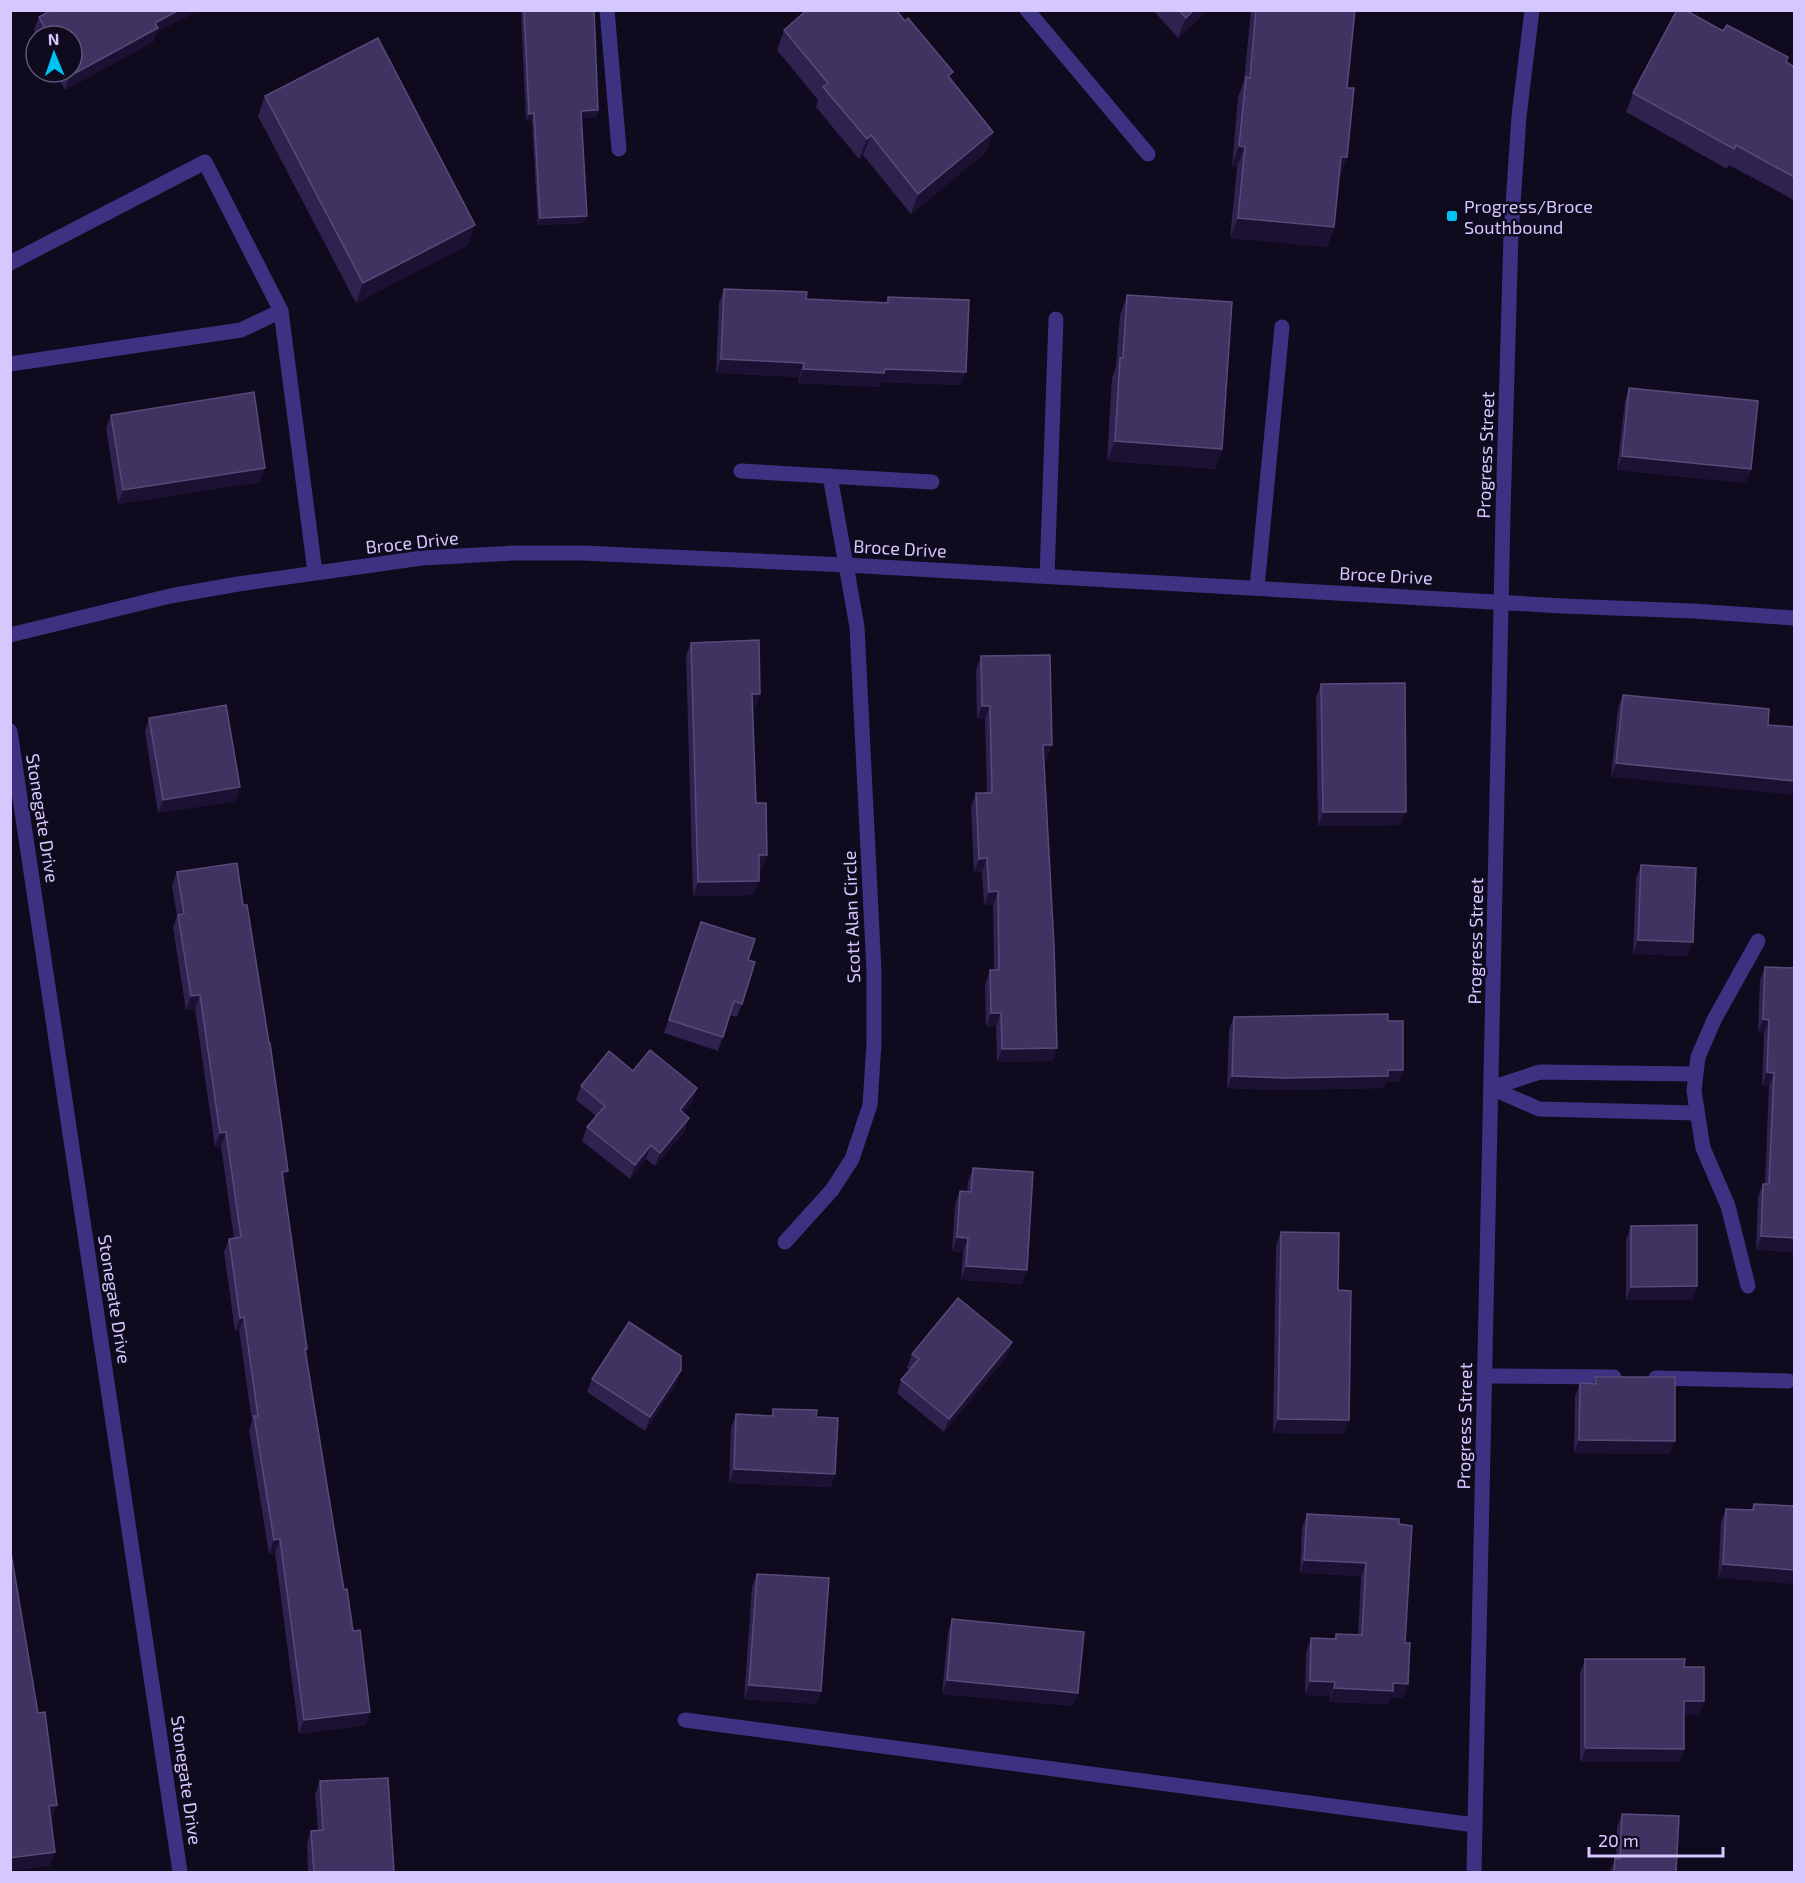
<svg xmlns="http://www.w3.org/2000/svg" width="1805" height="1883" viewBox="0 0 1805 1883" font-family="'Exo 2',sans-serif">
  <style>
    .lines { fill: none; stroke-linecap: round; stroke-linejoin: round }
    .service { stroke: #3d3281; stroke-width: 15 }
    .minor { stroke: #3d3281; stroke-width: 15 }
    .tertiary { stroke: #3d3281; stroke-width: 15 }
    .wall { fill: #2e224e }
    .shaded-wall { fill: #1b1133 }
    .building { fill: #403361; stroke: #574b7a; stroke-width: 1.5 }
    .poi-dot { fill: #00c1f3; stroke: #100a1e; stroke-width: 2 }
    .labels { text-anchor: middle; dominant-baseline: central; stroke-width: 5; stroke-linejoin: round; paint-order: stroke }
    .poi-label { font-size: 18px; fill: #d4c8ff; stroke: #100a1e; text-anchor: start }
    .street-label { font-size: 18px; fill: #d4c8ff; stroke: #100a1e }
  </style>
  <rect width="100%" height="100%" fill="#100a1e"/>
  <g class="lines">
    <g class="service">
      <polyline points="607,10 619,149"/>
      <polyline points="1027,10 1148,154"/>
      <polyline points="10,263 205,162 281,311 315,572"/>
      <polyline points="10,364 241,330 281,311"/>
      <polyline points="741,471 932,482"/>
      <polyline points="830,476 846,565"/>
      <polyline points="1047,576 1056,319"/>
      <polyline points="1257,588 1282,327"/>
      <polyline points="1491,1088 1539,1109 1696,1113"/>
      <polyline points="1491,1088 1540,1072 1695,1074"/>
      <polyline points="1748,1286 1728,1206 1703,1148 1694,1091 1698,1057 1714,1020 1758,941"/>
      <polyline points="1485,1376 1614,1377"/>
      <polyline points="1656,1378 1788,1381"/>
      <polyline points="685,1720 1475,1825"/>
    </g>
    <g class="minor">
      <polyline points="10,635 170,596 238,584 422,558 514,553 583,553 846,565 1563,606 1693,611 1794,618"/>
      <polyline points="10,731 180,1872"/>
      <polyline points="785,1242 832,1190 852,1159 870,1105 874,1043 874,972 857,627 846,565"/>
    </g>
    <polyline class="tertiary" points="1474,1872 1503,514 1511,234 1519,116 1532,10"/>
  </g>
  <g class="wall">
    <polygon points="521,10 594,10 598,110 596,117 581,118 584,223 538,225 532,120 526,121"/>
    <polygon points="1153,10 1208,10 1178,38"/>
    <polygon points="1251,10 1355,10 1347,88 1347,157 1340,177 1339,177 1334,227 1327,247 1230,238 1237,167 1232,166 1238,97 1244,81"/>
    <polygon points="39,17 156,33 153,42 65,90 55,72 72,72 72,36 37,36 34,30"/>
    <polygon points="905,21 993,132 986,152 911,214 863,155 859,159 816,107 818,100 777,50 784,30"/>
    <polygon points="1723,31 1794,67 1794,200 1729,165 1727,169 1626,112 1633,93"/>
    <polygon points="265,96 468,245 356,303 258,116"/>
    <polygon points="724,289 806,299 886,302 888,297 961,385 881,382 879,387 798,383 799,377 716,373 719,303"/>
    <polygon points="1127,295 1222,449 1215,469 1107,461 1112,378 1116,366 1120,315"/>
    <polygon points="1629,388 1751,469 1746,483 1617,470 1625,401"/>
    <polygon points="111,415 260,482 118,504 106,428"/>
    <polygon points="691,643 760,694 755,707 753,707 756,803 767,855 762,868 759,869 754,895 693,896 686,656"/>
    <polygon points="981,656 1047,759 1043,759 1057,1048 1052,1061 997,1062 996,1026 986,1027 985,984 990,970 994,970 993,905 984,905 982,872 974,872 971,807 976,793 987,793 985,719 977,719 976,670"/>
    <polygon points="1321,684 1401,825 1318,826 1316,697"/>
    <polygon points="1623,695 1768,725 1611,777 1618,708"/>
    <polygon points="149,718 240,787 235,801 158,813 145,732"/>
    <polygon points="1641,865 1688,956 1633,954 1636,879"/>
    <polygon points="177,872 283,1184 307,1349 306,1352 344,1590 370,1712 365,1725 299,1734 275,1553 269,1554 249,1430 252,1421 239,1330 235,1331 224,1252 229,1239 234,1238 221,1146 215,1147 195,1009 186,1010 173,928 177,916 172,886"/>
    <polygon points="701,922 748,960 742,1004 737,1017 730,1015 718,1051 664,1033"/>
    <polygon points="1765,967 1794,1252 1756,1250 1758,1197 1763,1184 1765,1184 1769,1086 1762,1086 1764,1033 1758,1033 1760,980"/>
    <polygon points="1234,1017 1388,1021 1403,1070 1399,1082 1386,1082 1384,1088 1281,1090 1227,1088 1229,1029"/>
    <polygon points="633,1071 697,1088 692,1102 683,1113 689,1118 684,1132 655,1166 646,1159 630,1179 582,1141 587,1127 596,1116 576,1100 581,1086"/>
    <polygon points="973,1168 1027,1270 1022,1284 961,1280 963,1252 952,1251 955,1205 960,1191 967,1192 968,1182"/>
    <polygon points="1631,1226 1697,1286 1692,1300 1626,1300 1626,1240"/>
    <polygon points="1281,1232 1338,1290 1349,1420 1344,1434 1273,1433 1276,1246"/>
    <polygon points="1012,1342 1007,1356 944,1432 897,1393 901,1380 910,1370 907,1368 912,1354"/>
    <polygon points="681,1370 676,1384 645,1431 587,1392 592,1379"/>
    <polygon points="1595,1377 1670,1454 1574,1453 1575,1397 1580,1383 1593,1384"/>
    <polygon points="773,1409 816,1417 831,1487 729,1483 731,1428 736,1414 771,1416"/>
    <polygon points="1754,1504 1794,1506 1718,1578 1721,1522 1726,1509 1752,1510"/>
    <polygon points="1307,1514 1399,1524 1405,1643 1403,1698 1390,1697 1388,1704 1329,1702 1330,1696 1305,1695 1306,1652 1311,1638 1334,1639 1336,1634 1358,1635 1361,1576 1300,1573 1302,1528"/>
    <polygon points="757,1574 821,1691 816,1704 744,1699 752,1587"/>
    <polygon points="952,1619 1073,1706 942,1694 948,1633"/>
    <polygon points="1585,1659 1684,1667 1704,1701 1699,1715 1684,1715 1684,1749 1679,1762 1581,1762 1580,1759 1580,1673"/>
    <polygon points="320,1781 394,1872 308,1872 307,1844 311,1831 318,1830 315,1795"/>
    <polygon points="1622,1814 1676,1872 1610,1872 1615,1858 1616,1858 1617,1827"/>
  </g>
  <g class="shaded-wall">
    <polygon points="179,10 200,10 156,33 153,42 65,90 70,76 155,23"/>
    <polygon points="1194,10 1208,10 1178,38 1186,18"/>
    <polygon points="598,110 596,117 579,118 581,111"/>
    <polygon points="534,113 532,120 526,121 529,114"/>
    <polygon points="993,132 986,152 911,214 918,194"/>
    <polygon points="871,135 863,155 859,159 867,139"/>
    <polygon points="1239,146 1245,147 1237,167 1232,166"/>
    <polygon points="1341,157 1347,157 1340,177 1334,177"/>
    <polygon points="587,216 584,223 538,225 540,218"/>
    <polygon points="1238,218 1334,227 1327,247 1230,238"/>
    <polygon points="475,225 468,245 356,303 363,283"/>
    <polygon points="721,359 804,363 799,377 716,373"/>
    <polygon points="803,369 885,369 966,372 961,385 881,382 879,387 798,383"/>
    <polygon points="1115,441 1222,449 1215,469 1107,461"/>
    <polygon points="1622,456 1751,469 1746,483 1617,470"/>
    <polygon points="265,468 260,482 118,504 123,490"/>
    <polygon points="752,694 760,694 755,707 747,708"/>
    <polygon points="982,706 990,706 985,719 977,719"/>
    <polygon points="1043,745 1052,745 1047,759 1038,759"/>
    <polygon points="1616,763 1794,781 1794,795 1611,777"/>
    <polygon points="240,787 235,801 158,813 163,800"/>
    <polygon points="1323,812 1406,812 1401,825 1318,826"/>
    <polygon points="759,855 767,855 762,868 754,869"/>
    <polygon points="987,858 982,872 974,872 979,859"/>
    <polygon points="759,881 754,895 693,896 698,882"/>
    <polygon points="998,891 993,905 984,905 989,892"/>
    <polygon points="1638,940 1693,942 1688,956 1633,954"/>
    <polygon points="200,995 195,1009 186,1010 191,996"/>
    <polygon points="991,1013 1001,1013 996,1026 986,1027"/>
    <polygon points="1763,1019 1769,1020 1764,1033 1758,1033"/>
    <polygon points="1057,1048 1052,1061 997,1062 1002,1049"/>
    <polygon points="1388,1070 1403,1070 1399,1082 1386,1082 1384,1088 1281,1090 1227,1088 1232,1076"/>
    <polygon points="1767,1072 1774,1073 1769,1086 1762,1086"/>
    <polygon points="697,1088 692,1102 675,1124 680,1110"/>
    <polygon points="689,1118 684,1132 655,1166 660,1153"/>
    <polygon points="226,1132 221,1146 215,1147 220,1133"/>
    <polygon points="651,1145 646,1159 630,1179 635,1165"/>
    <polygon points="288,1171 284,1184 282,1172"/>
    <polygon points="1761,1236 1794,1238 1794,1252 1756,1250"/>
    <polygon points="957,1237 968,1238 963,1252 952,1251"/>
    <polygon points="966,1266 1027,1270 1022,1284 961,1280"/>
    <polygon points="1697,1286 1692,1300 1626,1300 1631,1287"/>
    <polygon points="244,1317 239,1330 235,1331 240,1318"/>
    <polygon points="1012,1342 1007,1356 944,1432 949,1419"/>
    <polygon points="681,1370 676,1384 645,1431 650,1417"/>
    <polygon points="1278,1419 1349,1420 1344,1434 1273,1433"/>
    <polygon points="1579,1440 1675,1441 1670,1454 1574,1453"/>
    <polygon points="734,1469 835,1474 831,1487 729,1483"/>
    <polygon points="280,1539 275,1553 269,1554 274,1540"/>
    <polygon points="1304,1560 1366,1563 1361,1576 1300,1573"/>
    <polygon points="1723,1564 1794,1570 1794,1584 1718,1578"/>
    <polygon points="947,1680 1078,1693 1073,1706 942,1694"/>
    <polygon points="1310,1681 1335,1682 1330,1696 1305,1695"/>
    <polygon points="1393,1683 1408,1684 1403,1698 1390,1697 1388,1704 1329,1702 1334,1688"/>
    <polygon points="749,1685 821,1691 816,1704 744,1699"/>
    <polygon points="1684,1701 1704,1701 1699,1715 1679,1715"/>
    <polygon points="370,1712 365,1725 299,1734 304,1720"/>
    <polygon points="1586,1748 1684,1749 1679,1762 1581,1762"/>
    <polygon points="57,1805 52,1819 44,1820 49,1806"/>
    <polygon points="55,1852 50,1866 10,1871 10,1858"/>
  </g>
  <g class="building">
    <polygon points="51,10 179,10 155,23 158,28 70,76 67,72 72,72 72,36 49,36 39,17"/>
    <polygon points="524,10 594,10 598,110 581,111 587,216 540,218 534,113 529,114"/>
    <polygon points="807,10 896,10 905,21 908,18 953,72 948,76 993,132 918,194 871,135 867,139 823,87 828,83 784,30"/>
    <polygon points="1179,10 1194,10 1186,18"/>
    <polygon points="1256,10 1355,10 1347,88 1354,88 1347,157 1341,157 1334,227 1238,218 1245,147 1239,146 1246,77 1250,78"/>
    <polygon points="1677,10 1685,10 1723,31 1727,25 1788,57 1786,62 1794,67 1794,177 1736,145 1734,149 1633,93"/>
    <polygon points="378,38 475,225 363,283 265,96"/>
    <polygon points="724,289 807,292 806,299 888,303 888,297 969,300 966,372 885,369 884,373 803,369 804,363 721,359"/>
    <polygon points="1127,295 1232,302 1222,449 1115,441 1120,358 1123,358"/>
    <polygon points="1629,388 1758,401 1751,469 1622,456"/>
    <polygon points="254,392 265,468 123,490 111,415"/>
    <polygon points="759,640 760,694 752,694 756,803 766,803 767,855 759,855 759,881 698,882 691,643"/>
    <polygon points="1050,655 1052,745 1043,745 1054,944 1057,1048 1002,1049 1001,1013 991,1013 990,970 999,970 998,891 989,892 987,858 979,859 976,793 992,793 990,706 982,706 981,656"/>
    <polygon points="1405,683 1406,812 1323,812 1321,684"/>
    <polygon points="1623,695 1769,709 1768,725 1794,727 1794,781 1616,763"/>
    <polygon points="226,705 240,787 163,800 149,718"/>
    <polygon points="237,863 243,905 247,905 269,1043 270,1043 288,1171 282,1172 307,1349 305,1349 344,1590 347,1589 353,1631 360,1630 370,1712 304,1720 280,1539 274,1540 254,1416 258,1416 244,1317 240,1318 229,1239 241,1237 226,1132 220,1133 200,995 191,996 178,915 184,914 177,872"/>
    <polygon points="1641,865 1696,868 1693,942 1638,940"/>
    <polygon points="701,922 755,939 748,960 755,962 742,1004 734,1001 723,1037 669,1020"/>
    <polygon points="1765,967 1794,968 1794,1238 1761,1236 1763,1184 1769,1184 1774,1073 1767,1072 1769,1020 1763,1019"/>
    <polygon points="1388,1014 1388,1021 1403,1021 1403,1070 1388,1070 1388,1076 1285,1078 1232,1076 1234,1017"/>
    <polygon points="650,1050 697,1088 680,1110 689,1118 660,1153 651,1145 635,1165 587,1127 605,1106 581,1086 609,1051 633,1071"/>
    <polygon points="973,1168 1033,1172 1027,1270 966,1266 968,1238 957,1237 960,1191 971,1192"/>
    <polygon points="1697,1225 1697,1286 1631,1287 1631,1226"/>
    <polygon points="1281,1232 1339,1233 1338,1290 1351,1291 1349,1420 1278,1419"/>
    <polygon points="958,1298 1012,1342 949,1419 901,1380 919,1359 912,1354"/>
    <polygon points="629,1322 681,1356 681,1370 650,1417 592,1379"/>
    <polygon points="1595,1377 1675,1377 1675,1441 1579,1440 1580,1383 1596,1384"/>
    <polygon points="773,1409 817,1410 816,1417 838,1418 835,1474 734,1469 736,1414 773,1416"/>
    <polygon points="1754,1504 1794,1506 1794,1570 1723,1564 1726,1509 1753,1510"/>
    <polygon points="1307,1514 1399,1519 1399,1524 1412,1526 1405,1643 1410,1643 1408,1684 1393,1683 1393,1691 1334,1688 1335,1682 1310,1681 1311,1638 1336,1639 1336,1634 1362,1635 1366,1563 1304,1560"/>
    <polygon points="10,1547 38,1713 45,1712 57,1805 49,1806 55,1852 10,1858"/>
    <polygon points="757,1574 829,1578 821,1691 749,1685"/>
    <polygon points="952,1619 1084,1632 1078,1693 947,1680"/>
    <polygon points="1585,1659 1685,1659 1684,1667 1704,1667 1704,1701 1684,1701 1684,1749 1586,1748 1585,1745"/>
    <polygon points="388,1778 394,1872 314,1872 311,1831 323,1830 320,1781"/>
    <polygon points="1622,1814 1679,1816 1676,1872 1614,1872 1615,1858 1620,1859"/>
  </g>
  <rect class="poi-dot" x="1446" y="210" width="12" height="12" rx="3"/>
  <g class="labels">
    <g class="poi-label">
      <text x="1464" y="206">Progress/Broce<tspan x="1464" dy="21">Southbound</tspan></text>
    </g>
    <g class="street-label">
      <text transform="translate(1485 455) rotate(-88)">Progress Street</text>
      <text transform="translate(412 542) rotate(-6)">Broce Drive</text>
      <text transform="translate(900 548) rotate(3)">Broce Drive</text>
      <text transform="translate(1386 575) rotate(3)">Broce Drive</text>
      <text transform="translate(43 818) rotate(81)">Stonegate Drive</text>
      <text transform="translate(851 917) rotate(-92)">Scott Alan Circle</text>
      <text transform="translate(1475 941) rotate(-89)">Progress Street</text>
      <text transform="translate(115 1299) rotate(81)">Stonegate Drive</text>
      <text transform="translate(1464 1426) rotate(-89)">Progress Street</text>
      <text transform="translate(187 1780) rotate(82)">Stonegate Drive</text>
    </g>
  </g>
  <rect width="1805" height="1883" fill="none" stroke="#d4c8ff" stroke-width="24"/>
  <g transform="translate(54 54) rotate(358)"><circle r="28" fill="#100a1e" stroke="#5e5678" stroke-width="1.5"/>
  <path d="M0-4.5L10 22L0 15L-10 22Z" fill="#00c1f3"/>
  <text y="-9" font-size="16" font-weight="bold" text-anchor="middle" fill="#d4c8ff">N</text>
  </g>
  <path d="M1589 1847v9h134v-9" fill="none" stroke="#d4c8ff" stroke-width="3"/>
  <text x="1598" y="1847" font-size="18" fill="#d4c8ff" stroke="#100a1e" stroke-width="4.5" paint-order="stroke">20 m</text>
</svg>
